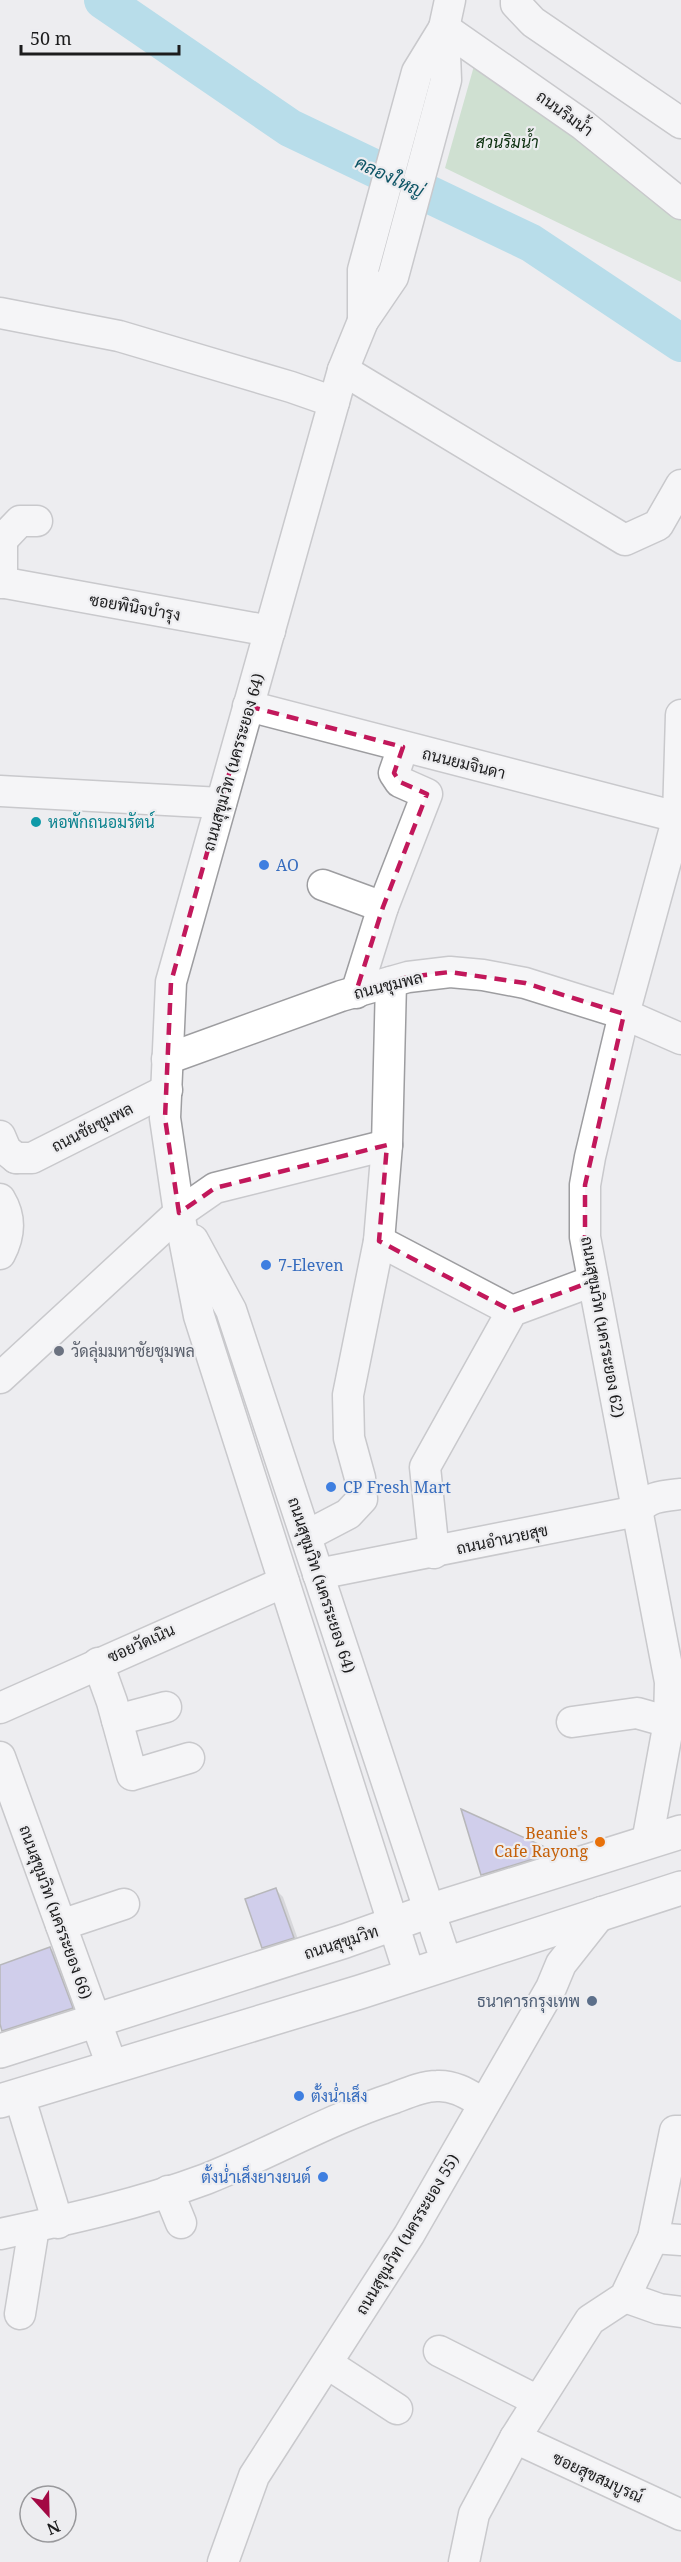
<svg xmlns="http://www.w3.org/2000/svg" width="681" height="2562" viewBox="0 0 681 2562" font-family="'Noto Serif',Sarabun,serif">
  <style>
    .green { fill: #aad0aa }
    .shadow { fill: #0003 }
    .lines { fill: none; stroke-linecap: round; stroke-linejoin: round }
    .river { stroke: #78cae2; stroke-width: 38 }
    .building { fill: #ada8e4; stroke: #767678; stroke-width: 1.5 }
    .minor-casing { stroke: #9d9da0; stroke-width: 33 }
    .major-casing { stroke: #9d9da0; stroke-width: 36 }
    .minor { stroke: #fff; stroke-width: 30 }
    .major { stroke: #fff; stroke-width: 33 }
    .marked { fill: none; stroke: #c2185b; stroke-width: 4.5; stroke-dasharray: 12 8; stroke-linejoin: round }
    .culture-dot { fill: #0f9aa8; stroke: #ededf0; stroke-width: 2 }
    .shop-dot { fill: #3f7fe0; stroke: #ededf0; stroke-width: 2 }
    .worship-dot { fill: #6b7280; stroke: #ededf0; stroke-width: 2 }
    .food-dot { fill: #e8710a; stroke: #ededf0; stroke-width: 2 }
    .service-dot { fill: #5c6f8a; stroke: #ededf0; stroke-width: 2 }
    .labels { text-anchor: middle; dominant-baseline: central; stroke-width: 4.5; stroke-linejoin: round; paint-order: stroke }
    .street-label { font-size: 16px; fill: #1c1c1d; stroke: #ededf0 }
    .park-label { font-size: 16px; font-style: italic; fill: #0e3211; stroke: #ededf0 }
    .culture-label { font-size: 16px; fill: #0d838f; stroke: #ededf0; text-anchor: start }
    .shop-label { font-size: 16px; fill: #366cbe; stroke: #ededf0; text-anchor: start }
    .worship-label { font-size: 16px; fill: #5b616d; stroke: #ededf0; text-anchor: start }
    .food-label { font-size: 16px; fill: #c56008; stroke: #ededf0; text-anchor: end }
    .service-label { font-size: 16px; fill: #4e5e75; stroke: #ededf0; text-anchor: end }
    .water-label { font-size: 18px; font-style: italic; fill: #0d5465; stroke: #ededf0 }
  </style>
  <rect width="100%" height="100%" fill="#ededf0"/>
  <polygon class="green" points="476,59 681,212 681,282 445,168"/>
  <g class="shadow">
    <polygon points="463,1812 555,1853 565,1863 494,1885 483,1874"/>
    <polygon points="276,1890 283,1897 300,1945 271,1954 264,1947"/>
    <polygon points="50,1948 61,1959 82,2019 15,2041 4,2030 0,2019 0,1967"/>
  </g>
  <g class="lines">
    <polyline class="river" points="103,0 290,128 531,243 681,343"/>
  </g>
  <g class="building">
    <polygon points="461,1809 556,1852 481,1875"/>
    <polygon points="276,1888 294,1938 262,1948 245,1899"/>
    <polygon points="50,1947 73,2008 2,2031 0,2024 0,1965"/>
  </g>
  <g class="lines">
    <g class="minor-casing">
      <g id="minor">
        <polyline points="516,0 516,4 533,22 681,123"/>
        <polyline points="444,28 583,125 681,204"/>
        <polyline points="0,313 119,336 291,387 334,402"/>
        <polyline points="363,321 363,270 417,72 444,28"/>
        <polyline points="343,370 625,540 658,525 681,485"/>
        <polyline points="0,540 2,540 2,583"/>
        <polyline points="2,540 20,521 37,521"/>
        <polyline points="0,582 270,631"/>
        <polyline points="248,706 681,818"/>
        <polyline points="0,791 221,803"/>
        <polyline points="323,885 383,907"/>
        <polyline points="356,993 383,907 427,794 400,782 394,773 403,747"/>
        <polyline points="167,1059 341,996 408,977 450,972 483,975 525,983 624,1014 681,1039"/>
        <polyline points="0,1136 6,1150 16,1158"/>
        <polyline points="16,1158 32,1158 167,1090"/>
        <path d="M0 1199C11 1217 10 1235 0 1254"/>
        <polyline points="193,1240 231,1310 447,1964"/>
        <polyline points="379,1241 512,1311"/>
        <polyline points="0,1378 179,1213 215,1188 387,1145"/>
        <polyline points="306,1536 348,1514 362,1499 360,1478 349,1438 348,1395 379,1241 387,1145 391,982"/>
        <polyline points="434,1553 425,1467 512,1311 593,1281"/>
        <path d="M318 1574 637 1511C649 1496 663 1496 681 1494"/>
        <polyline points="98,1663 112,1702 132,1775 189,1758"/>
        <polyline points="0,1708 284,1582"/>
        <polyline points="117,1720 166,1707"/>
        <polyline points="572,1722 637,1713 669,1722"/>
        <polyline points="0,1757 112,2066"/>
        <polyline points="647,1842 669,1722 670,1682 585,1237 585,1185 590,1157 624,1014 678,817 681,715"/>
        <polyline points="61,1925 124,1904"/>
        <polyline points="410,1976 199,1316 179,1213 165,1118 171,982 343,370 363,321 393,277 446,80 444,28 450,0"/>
        <polyline points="19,2095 58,2223"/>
        <polyline points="168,2191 181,2223"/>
        <path d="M0 2234C70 2219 139 2204 206 2179 269 2154 329 2119 394 2098 407 2093 423 2086 437 2086 455 2085 469 2095 483 2103"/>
        <polyline points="653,2238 681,2240"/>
        <polyline points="625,2297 659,2309 681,2312"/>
        <polyline points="20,2314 34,2227"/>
        <polyline points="439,2351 538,2401"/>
        <polyline points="328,2364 397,2409"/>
        <polyline points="515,2438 681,2515"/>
        <polyline points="223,2562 254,2476 409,2235 551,1988 561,1964 602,1912"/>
        <polyline points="464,2562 474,2514 515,2438 590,2320 625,2297 653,2238 675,2131 681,2131"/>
      </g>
    </g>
    <g class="major-casing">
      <g id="major">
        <polyline points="0,2051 345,1941 432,1910 681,1832"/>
        <polyline points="0,2101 360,1992 681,1888"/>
      </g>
    </g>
    <use href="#minor" class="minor"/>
    <use href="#major" class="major"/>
  </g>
  <path d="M0 0H681V2562H0ZM248 706 403 747 394 773 400 782 427 794 383 907 356 992 408 977 450 972 525 983 624 1014 585 1185V1237L593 1281 512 1311 379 1241 387 1145 215 1188 179 1213 165 1118 171 982Z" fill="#ededf0" fill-opacity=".55" fill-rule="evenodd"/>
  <path class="marked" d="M248 706 403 747 394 773 400 782 427 794 383 907 356 992 408 977 450 972 525 983 624 1014 585 1185V1237L593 1281 512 1311 379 1241 387 1145 215 1188 179 1213 165 1118 171 982Z"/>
  <circle class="culture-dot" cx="36" cy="822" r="6"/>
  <g class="shop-dot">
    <circle cx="264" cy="865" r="6"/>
    <circle cx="266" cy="1265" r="6"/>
    <circle cx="331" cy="1487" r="6"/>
    <circle cx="299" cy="2096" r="6"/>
    <circle cx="323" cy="2177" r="6"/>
  </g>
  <circle class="worship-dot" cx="59" cy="1351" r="6"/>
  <circle class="food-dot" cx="600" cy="1842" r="6"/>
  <circle class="service-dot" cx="592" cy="2001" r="6"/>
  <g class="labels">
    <g class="street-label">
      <text transform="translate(565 113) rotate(36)">ถนนริมน้ำ</text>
      <text transform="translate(135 607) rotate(10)">ซอยพินิจบำรุง</text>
      <text transform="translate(233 762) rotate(-74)">ถนนสุขุมวิท (นครระยอง 64)</text>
      <text transform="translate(464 763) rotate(14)">ถนนยมจินดา</text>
      <text transform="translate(388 985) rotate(-14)">ถนนชุมพล</text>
      <text transform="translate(92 1127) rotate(-27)">ถนนชัยชุมพล</text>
      <text transform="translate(603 1327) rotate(80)">ถนนสุขุมวิท (นครระยอง 62)</text>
      <text transform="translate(502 1539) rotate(-12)">ถนนอำนวยสุข</text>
      <text transform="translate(322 1585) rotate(72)">ถนนสุขุมวิท (นครระยอง 64)</text>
      <text transform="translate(141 1643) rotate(-24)">ซอยวัดเนิน</text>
      <text transform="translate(56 1912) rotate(70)">ถนนสุขุมวิท (นครระยอง 66)</text>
      <text transform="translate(341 1942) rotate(-18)">ถนนสุขุมวิท</text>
      <text transform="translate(407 2234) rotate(-59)">ถนนสุขุมวิท (นครระยอง 55)</text>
      <text transform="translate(598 2477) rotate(25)">ซอยสุขสมบูรณ์</text>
    </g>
    <g class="park-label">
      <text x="507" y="142">สวนริมน้ำ</text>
    </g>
    <g class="culture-label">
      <text x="48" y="822">หอพักถนอมรัตน์</text>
    </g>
    <g class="shop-label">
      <text x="276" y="865">AO</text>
      <text x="278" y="1265">7-Eleven</text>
      <text x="343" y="1487">CP Fresh Mart</text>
      <text x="311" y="2096">ตั้งน่ำเส็ง</text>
      <text x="311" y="2177" text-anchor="end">ตั้งน่ำเส็งยางยนต์</text>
    </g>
    <g class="worship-label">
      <text x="71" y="1351">วัดลุ่มมหาชัยชุมพล</text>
    </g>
    <g class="food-label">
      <text x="588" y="1833">Beanie's<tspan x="588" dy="18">Cafe Rayong</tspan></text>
    </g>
    <g class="service-label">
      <text x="580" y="2001">ธนาคารกรุงเทพ</text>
    </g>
    <g class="water-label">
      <text transform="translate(390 176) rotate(25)">คลองใหญ่</text>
    </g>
  </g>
  <g transform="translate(48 2514) rotate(158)"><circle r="28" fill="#ededf0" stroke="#99999c" stroke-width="1.5"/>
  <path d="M0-4.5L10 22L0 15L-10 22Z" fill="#a30944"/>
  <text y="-9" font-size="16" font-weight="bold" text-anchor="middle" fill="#1c1c1d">N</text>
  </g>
  <path d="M21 45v9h158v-9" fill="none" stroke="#1c1c1d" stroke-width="3"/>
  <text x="30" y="45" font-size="18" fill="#1c1c1d" stroke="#ededf0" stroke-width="4.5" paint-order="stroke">50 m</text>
</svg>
